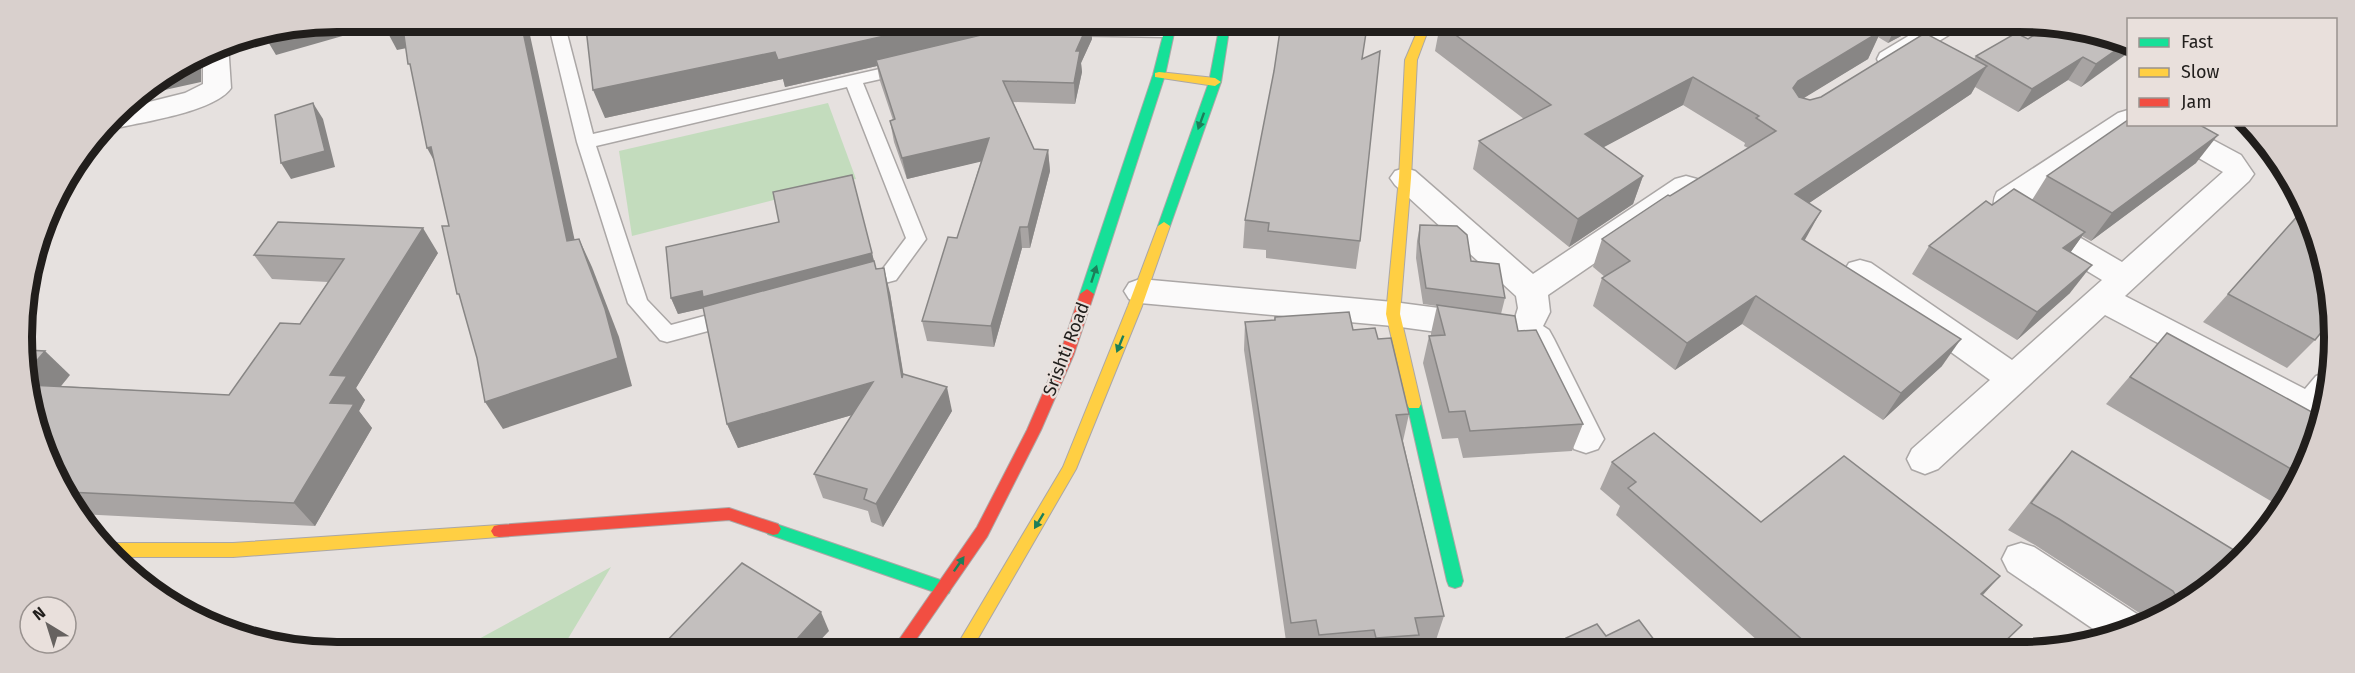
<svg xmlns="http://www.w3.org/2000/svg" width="2355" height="673" viewBox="0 0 2355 673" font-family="'Fira Sans',sans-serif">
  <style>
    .green { fill: #c3dcbd }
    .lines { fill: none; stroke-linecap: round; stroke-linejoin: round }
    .lane-casing { stroke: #aba7a6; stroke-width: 3 }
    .street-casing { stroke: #aba7a6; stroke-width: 3 }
    .fast-casing { stroke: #aba7a6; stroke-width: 2 }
    .slow-casing { stroke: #aba7a6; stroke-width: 2 }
    .jam-casing { stroke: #aba7a6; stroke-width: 2 }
    .lane { fill: #fbfafa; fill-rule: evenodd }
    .street { fill: #fbfafa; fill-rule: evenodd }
    .fast { fill: #16e098; fill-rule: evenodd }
    .slow { fill: #ffcf43; fill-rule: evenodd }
    .jam { fill: #f24e42; fill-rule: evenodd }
    .wall { fill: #a8a4a3 }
    .shaded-wall { fill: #888685 }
    .building { fill: #c3bfbe; stroke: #888685; stroke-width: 1.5 }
    .oneway { fill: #1c7f5a }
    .labels { text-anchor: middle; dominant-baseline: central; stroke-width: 4.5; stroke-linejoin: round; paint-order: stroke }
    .street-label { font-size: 18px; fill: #211e1c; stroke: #e9e0dc }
    .rim { fill: none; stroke: #211e1c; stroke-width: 8 }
  </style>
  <rect width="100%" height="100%" fill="#e6e1df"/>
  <g class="green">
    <polygon points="828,103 856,179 632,236 619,151"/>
    <polygon points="611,567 563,647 466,646"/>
  </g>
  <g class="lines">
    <g class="lane-casing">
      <g id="lane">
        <polygon points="548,22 564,22 593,134 906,63 912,64 915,68 912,72 863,83 926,239 896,280 859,290 852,288 849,283 852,278 882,270 906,238 847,87 596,146 647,300 671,325 734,308 741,311 744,316 741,321 734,324 667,342 660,340 628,303 577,142"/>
        <polygon points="1062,26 1169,27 1177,32 1169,37 1056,35 1054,31"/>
      </g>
    </g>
    <g class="street-casing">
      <g id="street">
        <polygon points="1925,26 1956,27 1952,33 1900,65 1890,67 1880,65 1877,59 1880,53"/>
        <path d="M228 43 231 88C215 112 141 122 112 129L107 128 121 109 185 93 203 84V53L216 45Z"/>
        <path d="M2128 110V124L2138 125 2024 205 2122 262 2223 172 2150 130 2146 124H2183L2241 155 2254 174 2249 181 2125 296 2305 389 2316 376 2328 372V398L2317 427 2105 315 1938 469 1925 474 1912 469 1907 459 1912 449 1990 380 1849 279 1844 271 1849 263 1860 260 1871 263 2012 360 2102 280 1998 217C1993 208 1992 201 1997 192L2118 113Z"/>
        <polygon points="1405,168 1415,171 1533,274 1675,179 1686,176 1697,179 1701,186 1697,193 1548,295 1550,312 1543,326 1549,330 1554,339 1604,439 1598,449 1586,453 1574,449 1524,347 1519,343 1393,326 1140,303 1129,299 1124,291 1129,283 1140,279 1393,302 1515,318 1518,308 1516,296 1395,185 1390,178 1395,171"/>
        <polygon points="2021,543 2034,547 2143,618 2146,624 2105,637 2008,571 2002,559 2008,547"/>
      </g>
    </g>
    <g class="fast-casing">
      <g id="fast">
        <polygon points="1166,24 1176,24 1165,75 1094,294 1087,299 1080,294 1153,75"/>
        <polygon points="1220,24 1230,24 1221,82 1170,226 1164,230 1158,226 1209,82"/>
        <polygon points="1414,398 1419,400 1421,404 1463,581 1461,586 1455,588 1449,586 1447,581 1407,404 1409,400"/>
        <polygon points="773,523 949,583 951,588 949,593 943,595 768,534 765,529 768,524"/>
      </g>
    </g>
    <g class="slow-casing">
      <g id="slow">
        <polygon points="1420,25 1430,25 1417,60 1411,178 1400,314 1421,404 1419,408 1409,408 1407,404 1386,314 1399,178 1405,60"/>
        <polygon points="1159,72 1215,78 1221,82 1215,86 1155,77 1155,73"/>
        <polygon points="1164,222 1170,226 1142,306 1076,469 973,647 956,647 1063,467 1128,306 1158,226"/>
        <polygon points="499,525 504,526 507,531 504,536 499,537 233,557 118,557 105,546 111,543 233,543"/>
      </g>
    </g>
    <g class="jam-casing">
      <g id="jam">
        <polygon points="1087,289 1094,294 1074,354 1041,430 987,537 911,647 894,647 977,527 1027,430 1060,354 1080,294"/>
        <polygon points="729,508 778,524 781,529 778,534 773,535 729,520 499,537 494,536 491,531 494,526 499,525"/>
      </g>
    </g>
    <use href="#lane" class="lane"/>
    <use href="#street" class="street"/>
    <use href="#fast" class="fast"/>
    <use href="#slow" class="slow"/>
    <use href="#jam" class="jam"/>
  </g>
  <g class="wall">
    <polygon points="605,22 1098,24 1091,24 1092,39 1081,63 1082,72 1075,104 1013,102 1034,149 1048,150 1050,171 1030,248 1022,248 994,347 927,341 922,321 957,238 981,161 907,179 894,142 890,121 893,120 880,81 877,66 785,87 783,79 605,118"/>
    <polygon points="1440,25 1920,26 1888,43 1878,37 1868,59 1803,98 1810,100 1974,59 1976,56 2028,39 2128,47 2081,87 2068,80 2018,112 1975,87 1971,94 1809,203 1805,241 1942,366 1883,420 1742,324 1675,370 1593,306 1602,278 1605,277 1593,267 1602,239 1670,196 1748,148 1744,146 1745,143 1683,105 1603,147 1643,176 1633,204 1569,247 1473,169 1479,141 1524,119 1435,51"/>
    <polygon points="1347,31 1362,59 1360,241 1356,269 1266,258 1266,250 1243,248 1245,220"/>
    <polygon points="2196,163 2091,241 2082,236 2070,253 2070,293 2017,340 1912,274 1929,246 1992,205 2032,200 2047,176"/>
    <polygon points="852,175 876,269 890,293 903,374 952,411 883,527 871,522 868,511 823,498 814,474 852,415 738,448 727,424 704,308 678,314 671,298 779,222"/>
    <polygon points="2302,211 2315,340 2287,368 2203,322"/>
    <polygon points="1420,225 1471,261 1505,298 1501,314 1518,331 1583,424 1572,451 1463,458 1458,438 1442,439 1423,363 1429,336 1431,335 1431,333 1437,306 1423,304 1416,258 1417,241"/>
    <polygon points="438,253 356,388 365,400 359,411 372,428 315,526 79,514 32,418 70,375 61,386 229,395 300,324 328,282 272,279 254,255"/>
    <polygon points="1275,317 1353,330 1378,339 1409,414 1403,441 1444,616 1436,640 1417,642 1416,648 1313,648 1312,645 1287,648 1244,350 1245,322 1274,320"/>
    <polygon points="2167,333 2321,417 2292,494 2281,507 2106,404"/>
    <polygon points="2072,451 2227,573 2149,622 2144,616 2035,545 2008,530 2049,478"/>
    <polygon points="1612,462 1761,522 2000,576 1983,595 2022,625 1998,649 1767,649 1616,515 1620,506 1600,489"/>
    <polygon points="1606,636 1661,649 1561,648 1566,638"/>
  </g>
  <g class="shaded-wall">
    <polygon points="336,21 357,21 360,31 276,55 264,35"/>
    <polygon points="386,21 403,21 417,46 397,50 382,22"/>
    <polygon points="521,22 534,22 534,24 528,26 581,269 567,241"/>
    <polygon points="942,23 1059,23 876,60 877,66 785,87 783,79 605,118 593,90 775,52"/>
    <polygon points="1088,24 1091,24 1092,39 1081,63 1082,72 1075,104 1074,83 1076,51"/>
    <polygon points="1896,26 1920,26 1888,43"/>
    <polygon points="1881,31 1868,59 1786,109 1793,88 1798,81"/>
    <polygon points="2123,45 2128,47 2128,53 2081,87 2096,64"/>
    <polygon points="201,54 201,82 133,97"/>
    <polygon points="2083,57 2068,80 2018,112 2032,89"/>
    <polygon points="1987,66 1971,94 1781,222 1795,194"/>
    <polygon points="1693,77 1683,105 1576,162 1585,134"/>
    <polygon points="313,103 323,119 335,167 291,179 281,163"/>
    <polygon points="2218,135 2196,163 2091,241 2112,213"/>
    <polygon points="989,138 992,159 907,179 902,158"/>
    <polygon points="431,147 443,177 427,148"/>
    <polygon points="1048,150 1050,171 1030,248 1028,227"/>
    <polygon points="1643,176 1633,204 1569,247 1578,219"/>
    <polygon points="1821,211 1806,238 1788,267 1802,239"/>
    <polygon points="1020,227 1022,248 994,347 991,326"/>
    <polygon points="423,228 438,253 356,388 365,400 359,411 372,428 315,526 294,503 330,403 330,375"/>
    <polygon points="2085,232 2065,260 2063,248"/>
    <polygon points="579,239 592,267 619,337 632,386 503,429 485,402"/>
    <polygon points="872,253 876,269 678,314 671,298"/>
    <polygon points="2092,265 2070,293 2017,340 2037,312"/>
    <polygon points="884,268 890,293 908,402 902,378"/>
    <polygon points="1756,296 1742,324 1675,370 1687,343"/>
    <polygon points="1961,339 1942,366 1883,420 1901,393"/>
    <polygon points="45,351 70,375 43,408 30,396 27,372"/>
    <polygon points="873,382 880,407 738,448 727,424"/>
    <polygon points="947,387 952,411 883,527 876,504"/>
    <polygon points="2000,576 1977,601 1981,594"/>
    <polygon points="821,612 829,631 814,647 790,647"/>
  </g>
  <g class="building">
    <polygon points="402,21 521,22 567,241 579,239 605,309 618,358 485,402 477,358 459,294 457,294 442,226 449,226 431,147 427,148 410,64 408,64"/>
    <polygon points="605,22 942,23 778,60 775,52 593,90 586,28 605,24"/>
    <polygon points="1032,23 1088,24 1076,51 1080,51 1074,83 1003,81 1034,149 1048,150 1028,227 1020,227 991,326 922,321 948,237 957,238 989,138 902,158 890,121 895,119 876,60"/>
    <polygon points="1281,24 1347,24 1347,31 1366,33 1362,59 1380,51 1360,241 1268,231 1269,223 1245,220 1274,71"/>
    <polygon points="1442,25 1873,26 1881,31 1798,81 1793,88 1799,97 1810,100 1821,97 1925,33 1987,66 1795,194 1821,211 1802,239 1961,339 1901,393 1756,296 1687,343 1602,278 1630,261 1602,239 1668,195 1670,196 1776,131 1756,118 1759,116 1693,77 1585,134 1643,176 1578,219 1479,141 1551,105"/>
    <polygon points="2047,27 2080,27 2123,45 2096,64 2083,57 2032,89 1976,56 2016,33 2028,39"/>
    <polygon points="313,103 325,151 281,163 275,115"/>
    <polygon points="2128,120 2128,124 2198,124 2218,135 2112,213 2047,176"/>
    <polygon points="852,175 872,253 703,297 702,291 671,298 666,247 779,222 773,192"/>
    <polygon points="2014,189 2085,232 2063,248 2092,265 2037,312 1929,246 1986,201 1992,205"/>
    <polygon points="2302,211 2328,275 2328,324 2315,340 2228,294"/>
    <polygon points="278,222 423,228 330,375 347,376 330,403 354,404 294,503 68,492 32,418 29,385 229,395 280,323 300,324 344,259 254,255"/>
    <polygon points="1420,225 1457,226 1467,235 1471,261 1499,264 1505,298 1426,288 1419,242"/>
    <polygon points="874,261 876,269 884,268 902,378 903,374 947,387 876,504 864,499 867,489 814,474 873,382 727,424 703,307"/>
    <polygon points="1437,305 1515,316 1518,331 1536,330 1583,424 1470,431 1465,411 1449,412 1429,336 1445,335"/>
    <polygon points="1349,312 1353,330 1375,328 1378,339 1391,338 1409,414 1396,415 1444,616 1415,618 1419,635 1376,638 1374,630 1319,635 1316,620 1291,623 1245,322 1275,320 1275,317"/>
    <polygon points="2167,333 2321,417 2300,474 2130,377"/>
    <polygon points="25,350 45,351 27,372"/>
    <polygon points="1654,433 1761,522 1844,456 2000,576 1981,594 2022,625 1997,649 1827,649 1821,643 1815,649 1813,649 1628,488 1636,482 1612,462"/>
    <polygon points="2072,451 2242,555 2227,573 2183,601 2176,596 2173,591 2059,519 2031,503"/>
    <polygon points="742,563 821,612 790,647 661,647"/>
    <polygon points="1639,620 1661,649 1574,648 1566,638 1597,624 1606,636"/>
  </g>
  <defs><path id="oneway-solid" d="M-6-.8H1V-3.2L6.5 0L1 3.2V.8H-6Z" transform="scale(1.5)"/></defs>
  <g class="oneway">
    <use href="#oneway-solid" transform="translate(1201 121) rotate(110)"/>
    <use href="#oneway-solid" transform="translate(1094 274) rotate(-72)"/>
    <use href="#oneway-solid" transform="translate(1120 344) rotate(112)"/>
    <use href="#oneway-solid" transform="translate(1039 521) rotate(121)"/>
    <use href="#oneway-solid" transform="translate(959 564) rotate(-55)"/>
  </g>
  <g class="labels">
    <g class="street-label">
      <text transform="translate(1066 349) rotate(-69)">Srishti Road</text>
    </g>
  </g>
  <path d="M0 0H2355V673H0ZM337 32H2019A305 305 0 0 1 2324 337V337A305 305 0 0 1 2019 642H337A305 305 0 0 1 32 337V337A305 305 0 0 1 337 32Z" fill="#d9d0cd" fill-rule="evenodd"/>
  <path class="rim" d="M337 32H2019A305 305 0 0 1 2324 337V337A305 305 0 0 1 2019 642H337A305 305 0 0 1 32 337V337A305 305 0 0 1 337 32Z"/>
  <rect x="2127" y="18" width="210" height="108" fill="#e9e0dc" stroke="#99928f" stroke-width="1.5"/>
  <rect x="2139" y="38" width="30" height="9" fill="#16e098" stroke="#99928f" stroke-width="1.5"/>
  <text x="2181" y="48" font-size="18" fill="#211e1c">Fast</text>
  <rect x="2139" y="68" width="30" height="9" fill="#ffcf43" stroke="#99928f" stroke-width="1.5"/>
  <text x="2181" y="78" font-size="18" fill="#211e1c">Slow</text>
  <rect x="2139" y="98" width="30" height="9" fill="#f24e42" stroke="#99928f" stroke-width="1.5"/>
  <text x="2181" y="108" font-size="18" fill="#211e1c">Jam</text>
  <g transform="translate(48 625) rotate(322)"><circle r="28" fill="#e9e0dc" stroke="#99928f" stroke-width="1.5"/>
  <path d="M0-4.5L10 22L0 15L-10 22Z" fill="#666260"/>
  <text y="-9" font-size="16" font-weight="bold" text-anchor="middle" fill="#211e1c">N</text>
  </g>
</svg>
